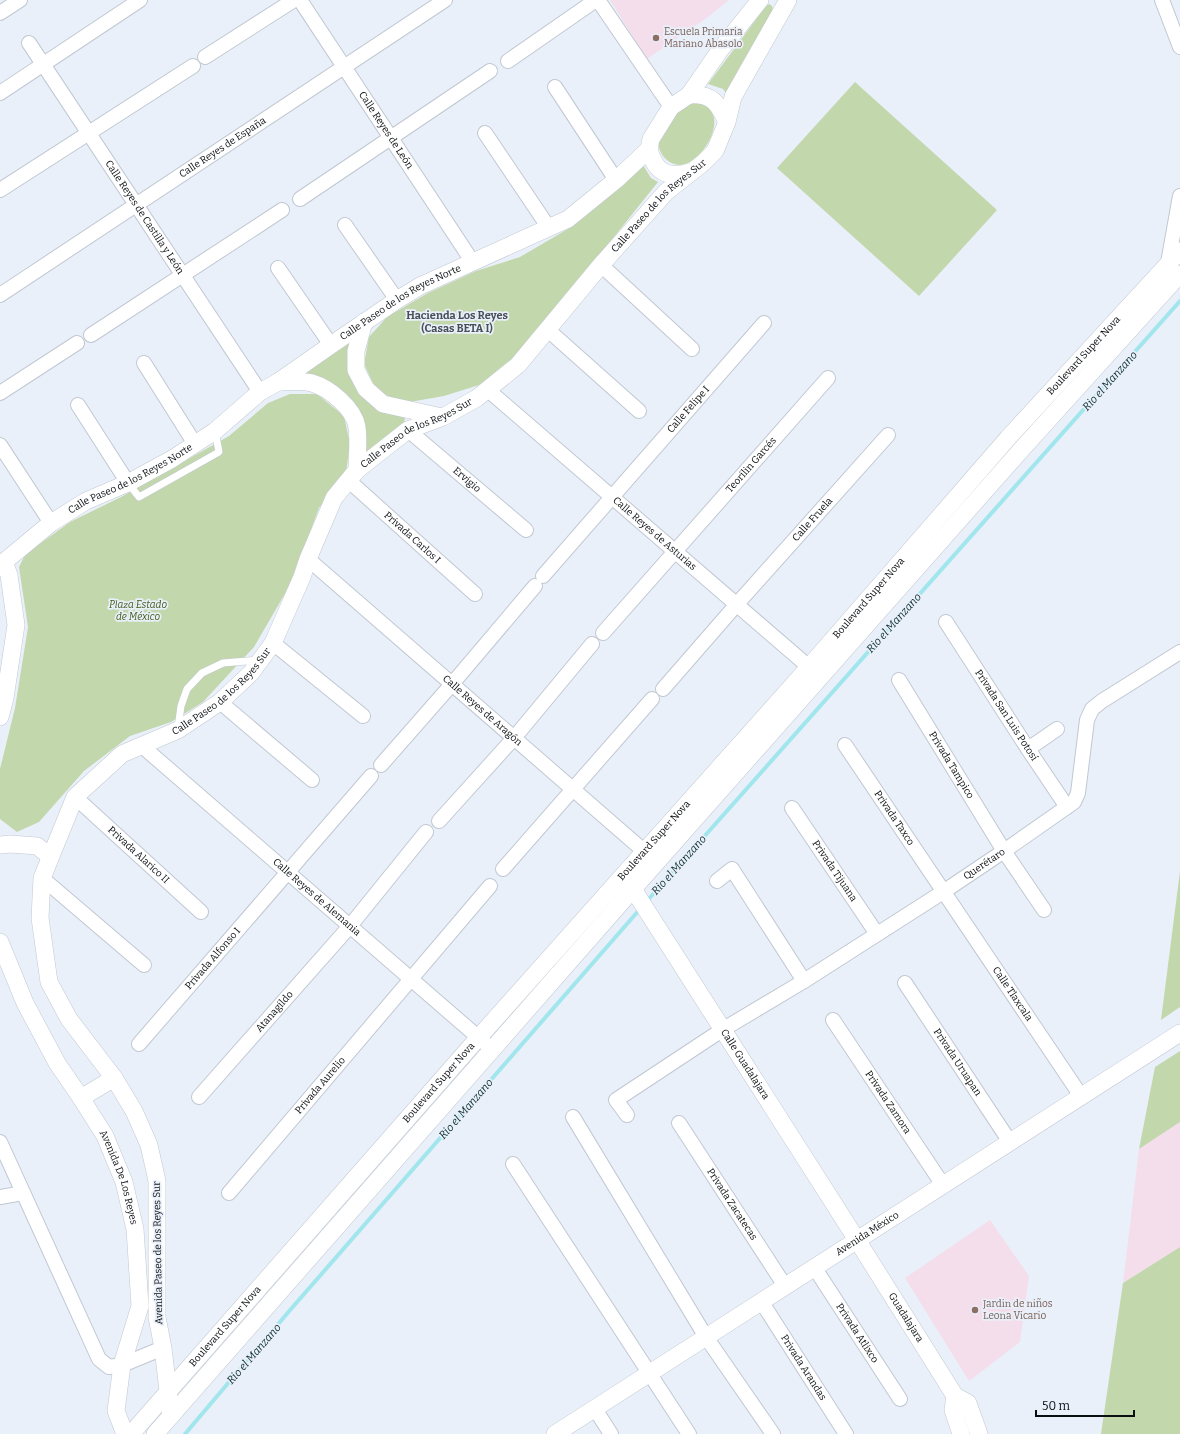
<svg xmlns="http://www.w3.org/2000/svg" width="1180" height="1434" viewBox="0 0 1180 1434" font-family="Bitter,serif">
  <style>
    .education { fill: #f5deeb }
    .green { fill: #c3d7ac }
    .lines { fill: none; stroke-linecap: round; stroke-linejoin: round }
    .stream { stroke: #a1e5ed; stroke-width: 4 }
    .service-casing { stroke: #c1c8d2; stroke-width: 8 }
    .minor-casing { stroke: #c1c8d2; stroke-width: 16 }
    .tertiary-casing { stroke: #c1c8d2; stroke-width: 18 }
    .service { stroke: #fff; stroke-width: 7 }
    .minor { stroke: #fff; stroke-width: 14 }
    .tertiary { stroke: #fff; stroke-width: 17 }
    .education-dot { fill: #8d6e63; stroke: #e9f0fa; stroke-width: 1.5 }
    .labels { text-anchor: middle; dominant-baseline: central; stroke-width: 3.5; stroke-linejoin: round; paint-order: stroke }
    .education-label { font-size: 10px; fill: #785e54; stroke: #e9f0fa; text-anchor: start }
    .street-label { font-size: 10px; fill: #0c0f12; stroke: #e9f0fa }
    .park-label { font-size: 10px; font-style: italic; fill: #435d1a; stroke: #e9f0fa }
    .neighbourhood-label { font-size: 11px; font-weight: bold; fill: #484e56; stroke: #e9f0fa }
    .water-label { font-size: 11px; font-style: italic; fill: #0e3034; stroke: #e9f0fa }
  </style>
  <rect width="100%" height="100%" fill="#e9f0fa"/>
  <g class="education">
    <polygon points="610,0 729,0 708,17 647,59"/>
    <polygon points="1180,1122 1180,1247 1123,1283 1139,1149"/>
    <polygon points="990,1220 1029,1276 1020,1342 969,1381 905,1278"/>
  </g>
  <g class="green">
    <polygon points="769,4 772,6 773,11 726,93 723,89 708,84 766,6"/>
    <polygon points="855,82 997,210 919,296 777,168"/>
    <path d="M693 102C737 107 703 165 680 165 667 164 657 153 659 140 661 134 665 128 668 123 670 120 671 115 674 112 678 108 687 105 693 102Z"/>
    <polygon points="643,165 651,178 658,182 577,283 513,358 479,385 444,396 404,403 381,393 373,383 364,364 369,337 387,317 428,293 476,271 520,257 573,226"/>
    <polygon points="348,340 351,342 350,370 405,418 404,422 366,452 365,432 301,372"/>
    <polygon points="290,394 317,394 344,416 350,444 346,473 319,508 290,585 254,647 203,702 171,722 130,736 84,771 39,822 17,832 0,819 0,769 15,708 28,627 19,567 24,557 30,551 70,522 121,497 229,436 268,403"/>
    <polygon points="1180,871 1180,1007 1161,1020"/>
    <polygon points="1180,1051 1180,1122 1139,1149 1155,1067"/>
    <polygon points="1180,1247 1180,1434 1101,1434 1123,1283"/>
  </g>
  <g class="lines">
    <g class="stream">
      <path d="M646 902C825 703 1001 501 1180 301"/>
      <polyline points="185,1434 291,1309 640,909"/>
    </g>
    <g class="service-casing">
      <g id="service">
        <polyline points="128,483 139,497 219,452 215,431"/>
        <polyline points="178,728 181,706 187,689 202,673 223,663 258,660"/>
      </g>
    </g>
    <g class="minor-casing">
      <g id="minor">
        <path id="s1" d="M300 0 472 261"/>
        <polyline points="598,0 671,107"/>
        <polyline points="1162,0 1180,47"/>
        <polyline points="0,13 20,0"/>
        <path id="s2" d="M29 43 260 392"/>
        <polyline points="205,57 294,0"/>
        <polyline points="508,61 596,0"/>
        <polyline points="555,87 616,180"/>
        <polyline points="0,93 140,0"/>
        <polyline points="485,133 549,228"/>
        <polyline points="0,190 193,66"/>
        <polyline points="300,199 490,71"/>
        <polyline points="345,225 397,300"/>
        <polyline points="1168,263 1180,196"/>
        <polyline points="601,265 692,349"/>
        <polyline points="278,268 331,345"/>
        <path id="s3" d="M0 295 445 0"/>
        <polyline points="548,330 639,411"/>
        <polyline points="91,335 282,210"/>
        <polyline points="144,363 195,444"/>
        <path id="s4" d="M488 390 816 673"/>
        <polyline points="0,393 77,343"/>
        <polyline points="78,405 128,483"/>
        <path id="s5" d="M408 430 526 530"/>
        <polyline points="0,445 51,523"/>
        <path id="s6" d="M349 481 475 594"/>
        <path id="s7" d="M308 559 652 858"/>
        <path id="s8" d="M543 576 764 323"/>
        <path id="s9" d="M946 622 1028 749 1067 807"/>
        <path id="s10" d="M603 633 828 378"/>
        <polyline points="273,643 363,716"/>
        <path id="s11" d="M899 680 1004 851 1044 910"/>
        <path id="s12" d="M663 689 737 604 888 435"/>
        <polyline points="220,702 312,780"/>
        <path id="s13" d="M845 745 1081 1096"/>
        <path id="s14" d="M142 746 486 1044"/>
        <polyline points="1028,749 1057,729"/>
        <polyline points="381,765 452,684 535,586"/>
        <path id="s15" d="M75 797 201 912"/>
        <path id="s16" d="M792 808 877 934"/>
        <polyline points="439,821 514,738 592,644"/>
        <polyline points="503,869 652,699"/>
        <polyline points="42,878 144,965"/>
        <polyline points="717,881 732,869 804,981"/>
        <path id="s17" d="M905 983 1010 1142"/>
        <path id="s18" d="M833 1020 943 1185"/>
        <path id="s19" d="M139 1044 371 776"/>
        <path id="s20" d="M199 1097 350 926 426 832"/>
        <path id="s21" d="M627 1115 616 1100 722 1030 804 981 943 892 1004 851 1074 802 1078 793 1087 720 1092 709 1102 701 1180 652"/>
        <polyline points="573,1117 706,1337 773,1434"/>
        <path id="s22" d="M679 1123 785 1286"/>
        <polyline points="0,1142 99,1359 109,1367 122,1365 163,1348"/>
        <polyline points="513,1164 689,1434"/>
        <path id="s23" d="M229 1193 490 886"/>
        <polyline points="0,1197 23,1193"/>
        <path id="s24" d="M814 1267 900 1399"/>
        <path id="s25" d="M761 1301 846 1434"/>
        <polyline points="595,1409 611,1434"/>
      </g>
    </g>
    <g class="tertiary-casing">
      <g id="tertiary">
        <path d="M689 95C712 93 718 103 727 122"/>
        <path d="M649 149C655 172 667 179 690 172"/>
        <polyline points="364,322 356,351 356,370 366,389 383,404 442,417"/>
        <path d="M278 382C288 382 301 380 312 383 329 388 354 408 357 427 359 441 357 456 357 470"/>
        <path id="s26" d="M0 717 5 698 16 625 9 575 4 562 51 523 86 501 128 483 172 459 215 431 260 392 278 382 331 345 397 300 420 286 568 219 616 180 649 149 651 139 671 107 689 95 720 50 760 0"/>
        <polyline points="0,845 10,844 37,846 50,856"/>
        <path id="s27" d="M633 889 857 1240 955 1396 968 1403 979 1434"/>
        <path id="s28" d="M0 942 25 1003 57 1063 81 1098 105 1136 124 1182 135 1229 140 1306 122 1365 116 1411 125 1434"/>
        <polyline points="81,1098 114,1078"/>
        <polyline points="955,1396 953,1410 961,1434"/>
        <path id="s29" d="M171 1416 163 1348 157 1317V1181L149 1145 134 1111 114 1078 69 1019 49 982 40 918 42 878 75 797 122 754 178 730 220 702 251 673 273 643 302 577 308 559 334 498 357 470 408 430 443 417 477 398 518 365 601 265 666 192 703 163 715 151 727 122 733 97 788 0"/>
        <path id="s30" d="M131 1434 479 1037 809 667 1008 438 1180 251"/>
        <polyline points="155,1434 633,889 1021,450 1180,274"/>
        <path id="s31" d="M555 1434 1180 1033"/>
      </g>
    </g>
    <use href="#service" class="service"/>
    <use href="#minor" class="minor"/>
    <use href="#tertiary" class="tertiary"/>
  </g>
  <g class="education-dot">
    <circle cx="656" cy="38" r="4"/>
    <circle cx="975" cy="1310" r="4"/>
  </g>
  <g class="labels">
    <g class="education-label">
      <text x="664" y="32">Escuela Primaria<tspan x="664" dy="12">Mariano Abasolo</tspan></text>
      <text x="983" y="1304">Jardin de niños<tspan x="983" dy="12">Leona Vicario</tspan></text>
    </g>
    <g class="street-label">
      <text stroke="none"><textPath href="#s1" startOffset="156">Calle Reyes de León</textPath></text>
      <text stroke="none"><textPath href="#s3" startOffset="267">Calle Reyes de España</textPath></text>
      <text stroke="none"><textPath href="#s29" startOffset="1512">Calle Paseo de los Reyes Sur</textPath></text>
      <text stroke="none"><textPath href="#s2" startOffset="209">Calle Reyes de Castilla y León</textPath></text>
      <text stroke="none"><textPath href="#s26" startOffset="634">Calle Paseo de los Reyes Norte</textPath></text>
      <text stroke="none"><textPath href="#s30" startOffset="1439">Boulevard Super Nova</textPath></text>
      <text stroke="none"><textPath href="#s8" startOffset="221">Calle Felipe I</textPath></text>
      <text stroke="none"><textPath href="#s29" startOffset="1176">Calle Paseo de los Reyes Sur</textPath></text>
      <text stroke="none"><textPath href="#s10" startOffset="224">Teorilin Garcés</textPath></text>
      <text stroke="none"><textPath href="#s26" startOffset="310">Calle Paseo de los Reyes Norte</textPath></text>
      <text stroke="none"><textPath href="#s5" startOffset="77">Ervigio</textPath></text>
      <text stroke="none"><textPath href="#s12" startOffset="226">Calle Fruela</textPath></text>
      <text stroke="none"><textPath href="#s4" startOffset="220">Calle Reyes de Asturias</textPath></text>
      <text stroke="none"><textPath href="#s6" startOffset="85">Privada Carlos I</textPath></text>
      <text stroke="none"><textPath href="#s30" startOffset="1115">Boulevard Super Nova</textPath></text>
      <text stroke="none"><textPath href="#s29" startOffset="840">Calle Paseo de los Reyes Sur</textPath></text>
      <text stroke="none"><textPath href="#s7" startOffset="231">Calle Reyes de Aragón</textPath></text>
      <text stroke="none"><textPath href="#s9" startOffset="111">Privada San Luis Potosí</textPath></text>
      <text stroke="none"><textPath href="#s11" startOffset="100">Privada Tampico</textPath></text>
      <text stroke="none"><textPath href="#s13" startOffset="88">Privada Taxco</textPath></text>
      <text stroke="none"><textPath href="#s30" startOffset="791">Boulevard Super Nova</textPath></text>
      <text stroke="none"><textPath href="#s15" startOffset="86">Privada Alarico II</textPath></text>
      <text stroke="none"><textPath href="#s21" startOffset="456">Querétaro</textPath></text>
      <text stroke="none"><textPath href="#s16" startOffset="76">Privada Tijuana</textPath></text>
      <text stroke="none"><textPath href="#s14" startOffset="231">Calle Reyes de Alemania</textPath></text>
      <text stroke="none"><textPath href="#s19" startOffset="113">Privada Alfonso I</textPath></text>
      <text stroke="none"><textPath href="#s13" startOffset="300">Calle Tlaxcala</textPath></text>
      <text stroke="none"><textPath href="#s20" startOffset="114">Atanagildo</textPath></text>
      <text stroke="none"><textPath href="#s17" startOffset="95">Privada Uruapan</textPath></text>
      <text stroke="none"><textPath href="#s27" startOffset="208">Calle Guadalajara</textPath></text>
      <text stroke="none"><textPath href="#s30" startOffset="467">Boulevard Super Nova</textPath></text>
      <text stroke="none"><textPath href="#s23" startOffset="141">Privada Aurelio</textPath></text>
      <text stroke="none"><textPath href="#s18" startOffset="99">Privada Zamora</textPath></text>
      <text stroke="none"><textPath href="#s28" startOffset="265">Avenida De Los Reyes</textPath></text>
      <text stroke="none"><textPath href="#s22" startOffset="97">Privada Zacatecas</textPath></text>
      <text stroke="none"><textPath href="#s31" startOffset="371">Avenida México</textPath></text>
      <text transform="translate(158 1253) rotate(-91)">Avenida Paseo de los Reyes Sur</text>
      <text stroke="none"><textPath href="#s27" startOffset="508">Guadalajara</textPath></text>
      <text stroke="none"><textPath href="#s30" startOffset="143">Boulevard Super Nova</textPath></text>
      <text stroke="none"><textPath href="#s24" startOffset="79">Privada Atlixco</textPath></text>
      <text stroke="none"><textPath href="#s25" startOffset="79">Privada Arandas</textPath></text>
    </g>
    <g class="park-label">
      <text x="138" y="605">Plaza Estado<tspan x="138" dy="12">de México</tspan></text>
    </g>
    <g class="neighbourhood-label">
      <text x="457" y="315">Hacienda Los Reyes<tspan x="457" dy="13">(Casas BETA I)</tspan></text>
    </g>
    <g class="water-label">
      <text transform="translate(1110 381) rotate(-48)">Rio el Manzano</text>
      <text transform="translate(894 623) rotate(-48)">Rio el Manzano</text>
      <text transform="translate(679 865) rotate(-48)">Rio el Manzano</text>
      <text transform="translate(466 1109) rotate(-49)">Rio el Manzano</text>
      <text transform="translate(254 1354) rotate(-49)">Rio el Manzano</text>
    </g>
  </g>
  <path d="M1036 1410v6h98v-6" fill="none" stroke="#0c0f12" stroke-width="2"/>
  <text x="1042" y="1410" font-size="12" fill="#0c0f12" stroke="#e9f0fa" stroke-width="3" paint-order="stroke">50 m</text>
</svg>
